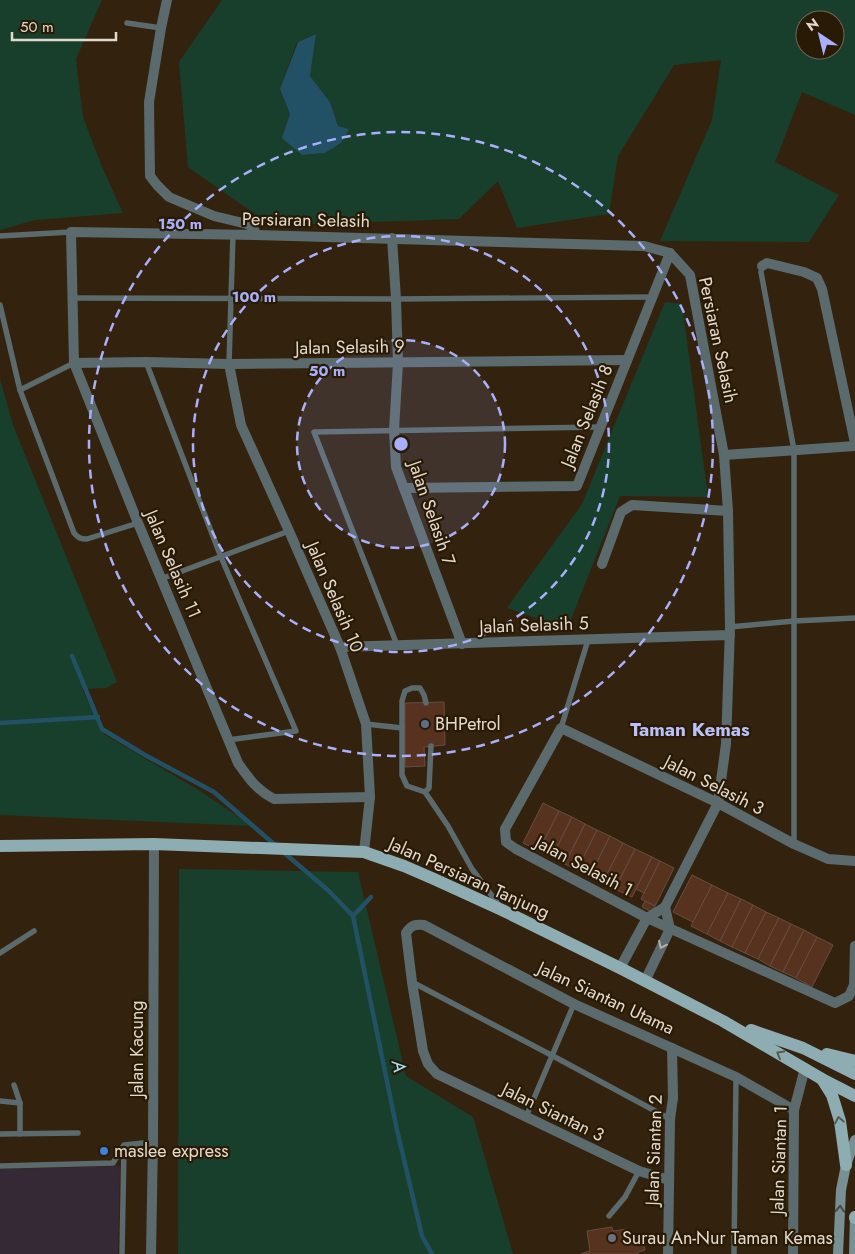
<svg xmlns="http://www.w3.org/2000/svg" width="855" height="1254" viewBox="0 0 855 1254" font-family="Jost,sans-serif">
  <style>
    .commercial { fill: #362936 }
    .green { fill: #183f2c; fill-rule: evenodd }
    .water { fill: #225166 }
    .lines { fill: none; stroke-linecap: round; stroke-linejoin: round }
    .stream { stroke: #225166; stroke-width: 4.5 }
    .building { fill: #57321f; stroke: #674d40 }
    .lane { stroke: #5b6a6c; stroke-width: 5.5 }
    .street { stroke: #5b6a6c; stroke-width: 10 }
    .secondary { stroke: #789094; stroke-width: 10 }
    .primary { stroke: #8eadb2; stroke-width: 12 }
    .oneway { stroke: #b3b2aa }
    .oneway2 { stroke: #565c53 }
    .oneway3 { stroke: #49493e }
    .ring { fill: none; stroke: #a8b0fc; stroke-width: 2.5; stroke-dasharray: 9 6 }
    .service-dot { fill: #5c6f8a; stroke: #291a05; stroke-width: 2 }
    .shop-dot { fill: #3f7fe0; stroke: #291a05; stroke-width: 2 }
    .worship-dot { fill: #6b7280; stroke: #291a05; stroke-width: 2 }
    .labels { text-anchor: middle; dominant-baseline: central; stroke-width: 4.5; stroke-linejoin: round; paint-order: stroke }
    .street-label { font-size: 18px; fill: #e3d9cc; stroke: #291a05 }
    .poi-label { font-size: 18px; fill: #e3d9cc; stroke: #291a05; text-anchor: start }
    .neighbourhood-label { font-size: 19px; font-weight: bold; fill: #bac1fa; stroke: #291a05 }
    .water-label { font-size: 19px; font-style: italic; fill: #a3dffc; stroke: #291a05 }
    .centre { fill: #a8b0fc; stroke: #291a05; stroke-width: 2.5 }
    .ring-label { font-size: 15px; text-anchor: middle; font-weight: bold; fill: #a8b0fc; stroke: #291a05; stroke-width: 4.5; stroke-linejoin: round; paint-order: stroke }
  </style>
  <rect width="100%" height="100%" fill="#33230e"/>
  <polygon class="commercial" points="120,1166 118,1254 0,1254 0,1169"/>
  <g class="green">
    <polygon points="0,0 102,0 76,59 83,117 102,167 123,213 35,220 0,230"/>
    <path d="M222 0H855V115L802 92 775 162 839 195 809 242 660 241 712 120 721 60 674 65 618 156 609 214 517 228 498 181 459 219 285 225 262 219 188 167 179 62ZM805 20H835V50H805ZM316 34 310 76 330 102 338 126 348 129 341 143 325 153 302 155 283 138 290 114 280 89 297 42Z"/>
    <polygon points="665,302 682,304 708,497 620,496 567,629 507,608 582,504"/>
    <polygon points="0,379 13,425 117,682 106,688 82,689 104,734 200,791 252,826 0,815"/>
    <polygon points="179,869 358,872 406,1076 473,1117 513,1254 178,1254"/>
  </g>
  <polygon class="water" points="316,34 310,76 330,102 338,126 349,129 341,143 325,153 302,155 282,138 290,114 280,89 298,42"/>
  <g class="lines">
    <g class="stream">
      <polyline points="72,656 102,729 145,755 214,792 275,845"/>
      <polyline points="0,723 98,717"/>
      <polyline points="282,851 329,891 353,916 397,1130 422,1236 432,1254"/>
      <polyline points="353,916 371,897"/>
    </g>
  </g>
  <g class="building">
    <polygon points="444,702 445,745 424,747 425,766 405,767 405,703"/>
    <polygon points="543,803 559,811 539,851 523,843"/>
    <polygon points="559,811 572,817 552,857 539,851"/>
    <polygon points="572,817 585,824 565,864 552,857"/>
    <polygon points="585,824 597,830 577,870 565,864"/>
    <polygon points="597,830 610,836 590,876 577,870"/>
    <polygon points="610,836 623,843 603,882 590,876"/>
    <polygon points="623,843 635,849 615,889 603,882"/>
    <polygon points="635,849 652,857 632,897 615,889"/>
    <polygon points="652,857 660,861 644,893 636,889"/>
    <polygon points="660,861 674,868 655,906 641,899"/>
    <polygon points="692,875 712,885 693,922 673,912"/>
    <polygon points="712,885 728,893 707,934 691,926"/>
    <polygon points="728,893 741,899 720,941 707,934"/>
    <polygon points="741,899 753,905 732,947 720,941"/>
    <polygon points="645,901 655,906 652,912 642,907"/>
    <polygon points="753,905 766,912 745,953 732,947"/>
    <polygon points="766,912 779,918 758,959 745,953"/>
    <polygon points="779,918 791,924 770,966 758,959"/>
    <polygon points="791,924 804,930 783,972 770,966"/>
    <polygon points="804,930 817,937 796,978 783,972"/>
    <polygon points="817,937 833,945 812,987 796,978"/>
    <polygon points="612,1227 613,1231 627,1229 629,1235 636,1234 638,1242 643,1241 645,1250 638,1252 638,1254 581,1254 590,1251 587,1231"/>
  </g>
  <g class="lines">
    <g class="lane">
      <polyline points="127,23 161,28"/>
      <polyline points="0,236 71,232"/>
      <polyline points="762,266 761,272 794,450 794,844"/>
      <polyline points="72,298 396,299 652,297"/>
      <path d="M0 305 20 390 74 533C78 538 81 539 87 539L138 523"/>
      <polyline points="146,362 221,557 296,731 228,740"/>
      <polyline points="229,364 233,234"/>
      <polyline points="20,390 74,363"/>
      <polyline points="161,579 289,531"/>
      <polyline points="730,627 794,621 855,618"/>
      <polyline points="397,645 314,432 600,427"/>
      <polyline points="366,724 402,728"/>
      <polyline points="561,728 588,640"/>
      <polyline points="431,746 429,788 425,792 448,826 472,869 498,904"/>
      <polyline points="425,792 407,786 402,775 402,701 405,691 412,688 420,688 424,695 426,703"/>
      <polyline points="0,953 34,931"/>
      <polyline points="412,982 553,1056 670,1119"/>
      <polyline points="14,1085 20,1103 20,1134"/>
      <polyline points="0,1101 20,1103"/>
      <polyline points="526,1117 574,1004"/>
      <polyline points="0,1134 78,1133"/>
      <polyline points="0,1166 113,1163 124,1145 153,1142"/>
      <polyline points="609,1216 625,1197 639,1171"/>
      <polyline points="122,1254 124,1147"/>
      <polyline points="734,1254 736,1077"/>
    </g>
    <g class="street">
      <polyline points="167,0 161,28 149,102 150,176 157,185 169,197 214,216 247,224 253,227 256,235"/>
      <polyline points="392,238 396,299 398,363 394,430 396,467 462,644"/>
      <polyline points="762,266 767,263 804,272 817,278 822,289 855,443"/>
      <polyline points="74,363 146,362 229,364 627,360"/>
      <polyline points="229,364 241,425 289,531 340,647 366,724 370,797 364,852"/>
      <polyline points="724,455 855,446"/>
      <polyline points="404,488 577,486 670,253"/>
      <polyline points="602,564 621,512 632,505 728,511"/>
      <polyline points="340,647 730,635"/>
      <path d="M370 797 274 799C256 789 250 780 238 763L138 523 74 363 71 232 256 235 644 246 670 253 690 275 724 455 728 511 730 627 726 744 718 803 665 907 647 918 620 968"/>
      <polyline points="855,861 828,859 794,844 718,803 561,728 505,829 506,842 516,849 647,918 835,1003 849,996 854,985 855,946"/>
      <polyline points="645,981 670,929 665,907"/>
      <path d="M669 1180 639 1171 437 1074 428 1064 423 1051 412 982 406 933C411 925 415 924 424 925L574 1004 736 1077 794 1110"/>
      <polyline points="151,1254 153,1142 154,844"/>
      <polyline points="668,1254 670,1119 673,1098 672,1048"/>
      <polyline points="793,1254 794,1110 805,1068"/>
    </g>
    <g class="secondary">
      <polyline points="838,1254 841,1190 846,1165 855,1140"/>
      <polyline points="854,1254 855,1216"/>
    </g>
    <g class="primary">
      <polyline points="0,846 154,844 364,852 404,866 434,879 502,910 620,968 723,1021 822,1079 855,1096"/>
      <polyline points="751,1030 803,1048 855,1074"/>
      <polyline points="827,1054 855,1061"/>
      <polyline points="822,1079 832,1095 840,1121 846,1165"/>
      <polyline points="855,1218 855,1217"/>
    </g>
  </g>
  <defs><path id="oneway-chevron" d="M-2-3.5L2.5 0L-2 3.5" fill="none" stroke-width="1.6" stroke-linecap="round" stroke-linejoin="round" transform="scale(1.25)"/></defs>
  <use class="oneway" href="#oneway-chevron" transform="translate(662 945) rotate(116)"/>
  <g class="oneway2">
    <use href="#oneway-chevron" transform="translate(780 1054) rotate(-150)"/>
    <use href="#oneway-chevron" transform="translate(839 1120) rotate(-101)"/>
  </g>
  <use class="oneway3" href="#oneway-chevron" transform="translate(840 1209) rotate(-87)"/>
  <circle cx="401" cy="444" r="104" fill="#a8b0fc" fill-opacity=".12"/>
  <g class="ring">
    <circle cx="401" cy="444" r="104"/>
    <circle cx="401" cy="444" r="208"/>
    <circle cx="401" cy="444" r="312"/>
  </g>
  <circle class="service-dot" cx="425" cy="724" r="5"/>
  <circle class="shop-dot" cx="104" cy="1151" r="5"/>
  <circle class="worship-dot" cx="612" cy="1238" r="5"/>
  <g class="labels">
    <g class="street-label">
      <text transform="translate(306 220) rotate(1)">Persiaran Selasih</text>
      <text transform="translate(718 340) rotate(78)">Persiaran Selasih</text>
      <text transform="translate(350 347) rotate(-1)">Jalan Selasih 9</text>
      <text transform="translate(587 416) rotate(-68)">Jalan Selasih 8</text>
      <text transform="translate(432 513) rotate(71)">Jalan Selasih 7</text>
      <text transform="translate(173 564) rotate(67)">Jalan Selasih 11</text>
      <text transform="translate(335 597) rotate(67)">Jalan Selasih 10</text>
      <text transform="translate(534 625) rotate(-2)">Jalan Selasih 5</text>
      <text transform="translate(714 785) rotate(27)">Jalan Selasih 3</text>
      <text transform="translate(584 866) rotate(28)">Jalan Selasih 1</text>
      <text transform="translate(469 878) rotate(24)">Jalan Persiaran Tanjung</text>
      <text transform="translate(606 998) rotate(25)">Jalan Siantan Utama</text>
      <text transform="translate(137 1049) rotate(-90)">Jalan Kacung</text>
      <text transform="translate(553 1112) rotate(26)">Jalan Siantan 3</text>
      <text transform="translate(654 1150) rotate(-88)">Jalan Siantan 2</text>
      <text transform="translate(779 1160) rotate(-88)">Jalan Siantan 1</text>
    </g>
    <g class="poi-label">
      <text x="435" y="724">BHPetrol</text>
      <text x="114" y="1151">maslee express</text>
      <text x="622" y="1238">Surau An-Nur Taman Kemas</text>
    </g>
    <g class="neighbourhood-label">
      <text x="690" y="729">Taman Kemas</text>
    </g>
    <g class="water-label">
      <text transform="translate(399 1066) rotate(78)">A</text>
    </g>
  </g>
  <circle cx="401" cy="444" r="8" class="centre"/>
  <g class="ring-label">
    <text x="180" y="229">150 m</text>
    <text x="254" y="302">100 m</text>
    <text x="327" y="376">50 m</text>
  </g>
  <g transform="translate(820 35) rotate(325)"><circle r="24" fill="#291a05" stroke="#736655"/>
  <path d="M0-4L9 19L0 12L-9 19Z" fill="#a8b0fc"/>
  <text y="-8" font-size="14" font-weight="bold" text-anchor="middle" fill="#e3d9cc">N</text>
  </g>
  <path d="M12 32v8h104v-8" fill="none" stroke="#e3d9cc" stroke-width="2.5"/>
  <text x="20" y="32" font-size="15" fill="#e3d9cc" stroke="#291a05" stroke-width="4" paint-order="stroke">50 m</text>
</svg>
